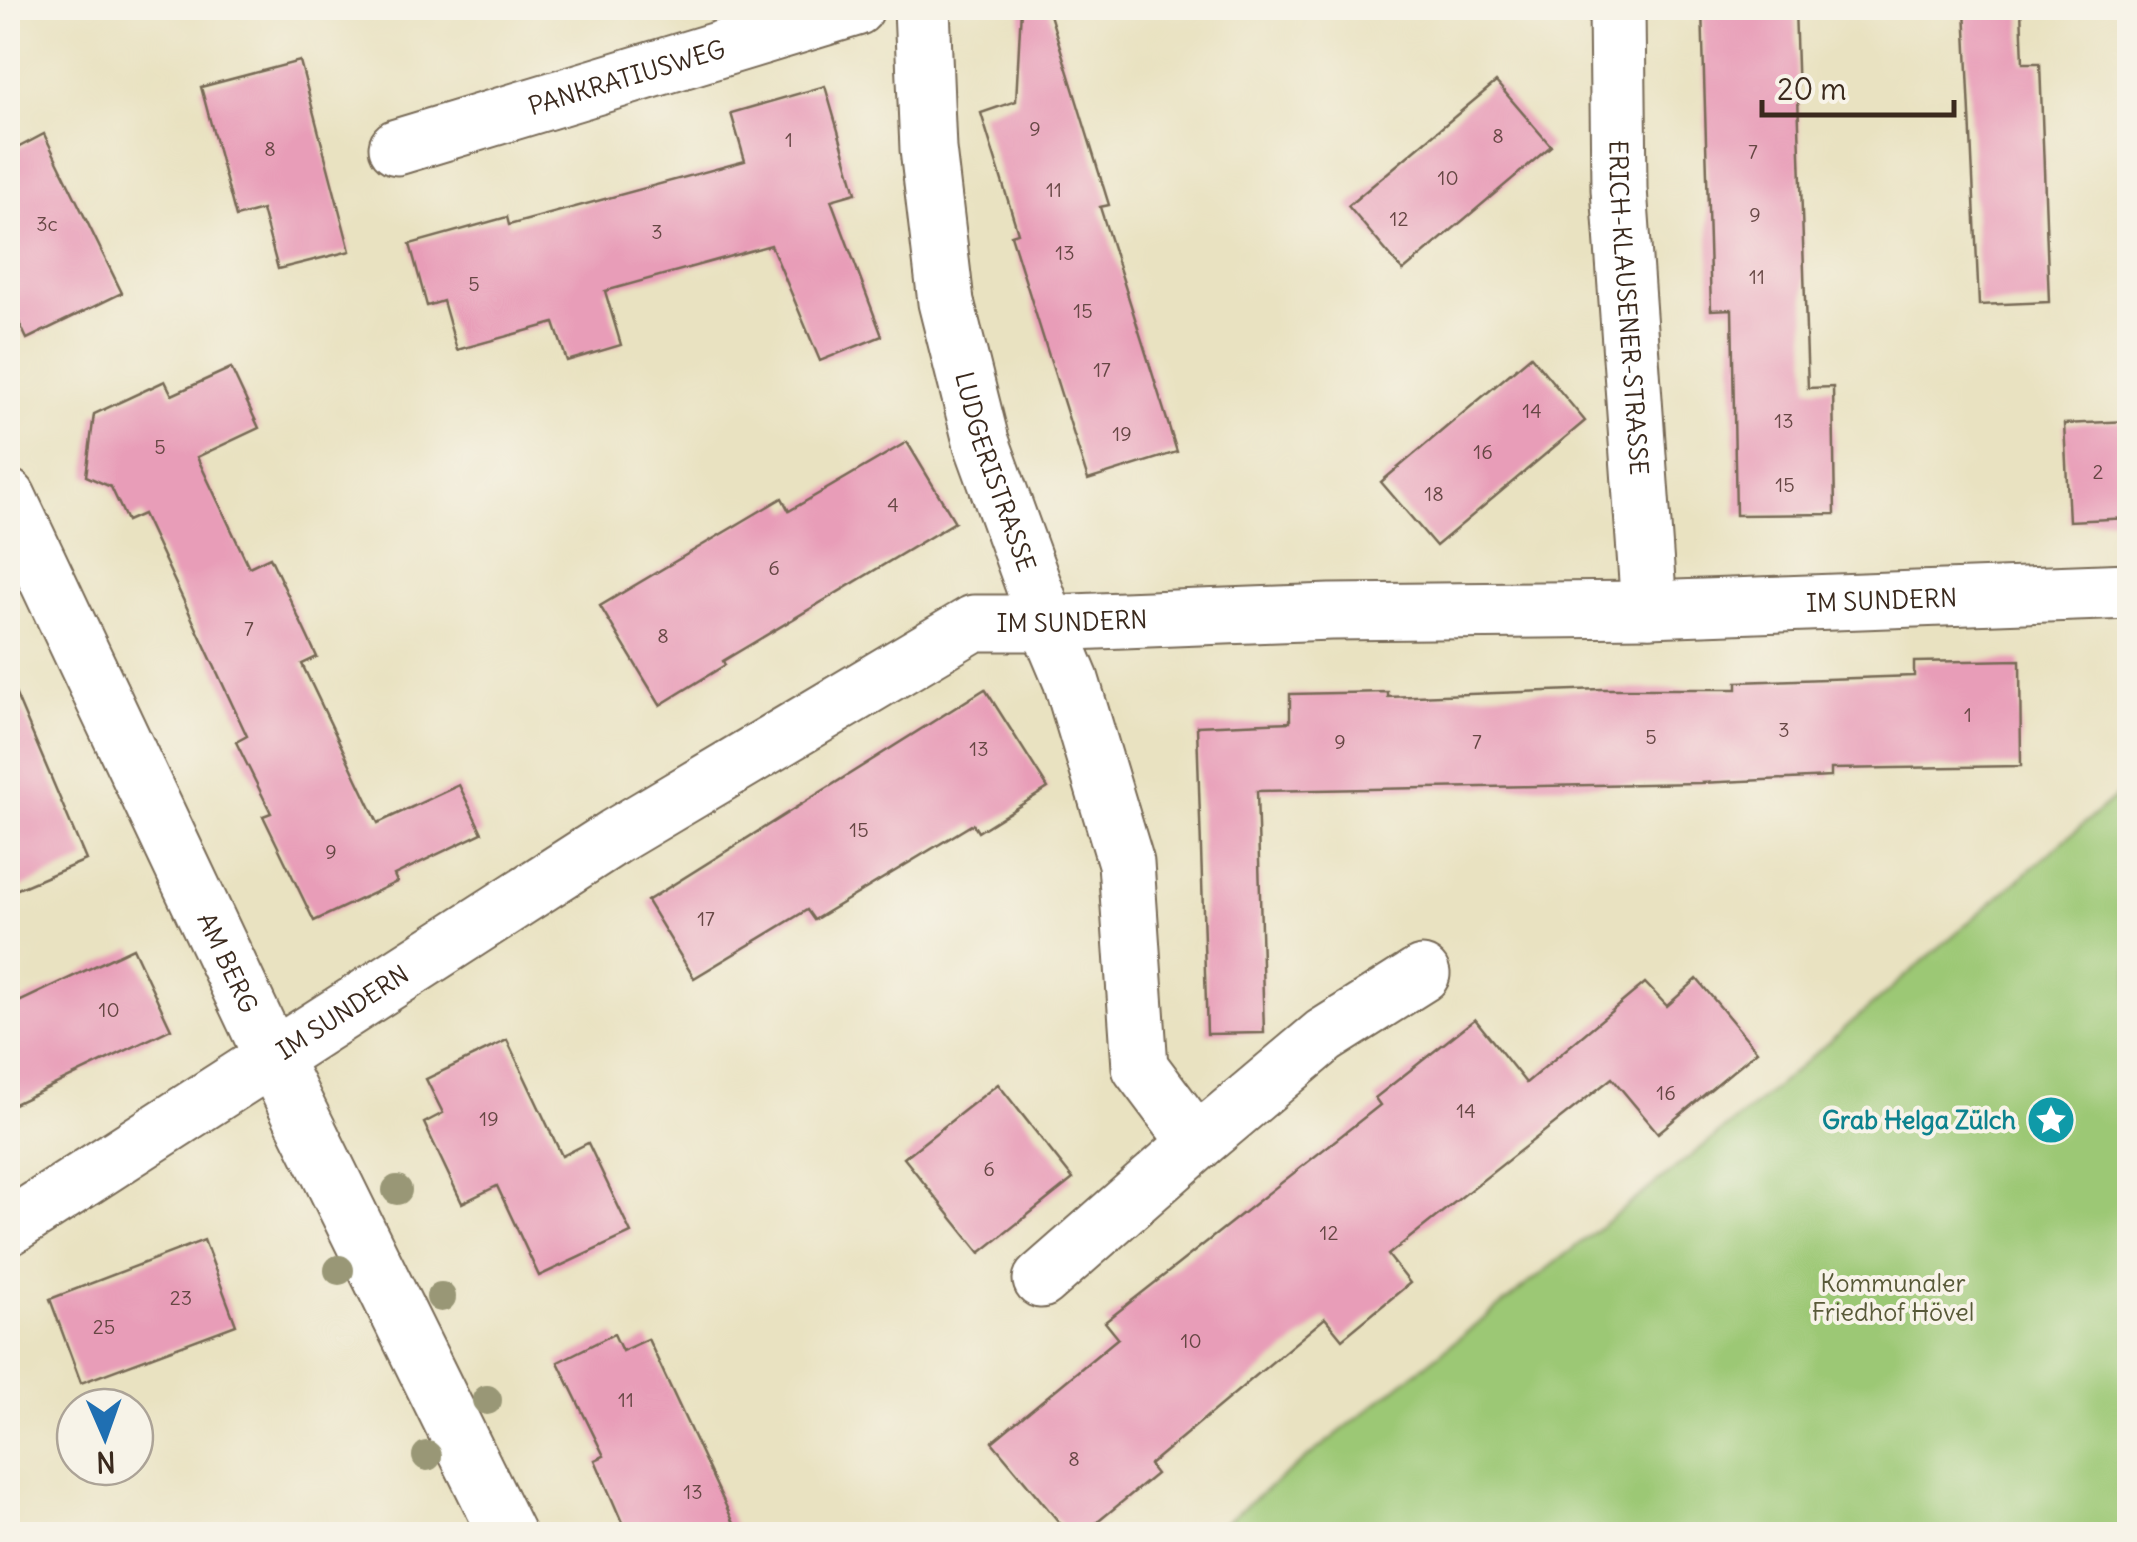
<svg xmlns="http://www.w3.org/2000/svg" width="2137" height="1542" viewBox="0 0 2137 1542" font-family="Delius,sans-serif">
  <style>
    .green { fill: #9cc875; stroke: #6c794a; stroke-width: 2.5 }
    .building { fill: #e89db8 }
    .lines { fill: none; stroke-linecap: round; stroke-linejoin: round }
    .minor-casing { stroke: #786a57; stroke-width: 59 }
    .minor { stroke: #fff; stroke-width: 55 }
    .tree { fill: #999776 }
    .labels { text-anchor: middle; dominant-baseline: central; stroke-width: 8; stroke-linejoin: round; paint-order: stroke }
    .number-label { font-size: 20px; fill: #664744 }
    .street-label { font-size: 25px; fill: #3b2a1e; stroke: #f7f3e8 }
    .culture-label { font-size: 25px; font-weight: bold; fill: #0d838f; stroke: #f7f3e8; text-anchor: end }
    .park-label { font-size: 25px; fill: #585938; stroke: #f7f3e8 }
  </style>
  <rect width="100%" height="100%" fill="#f7f3e8"/>
  <filter id="ink" filterUnits="userSpaceOnUse"><feTurbulence type="fractalNoise" baseFrequency=".01" numOctaves="2"/><feDisplacementMap in="SourceGraphic" scale="20" xChannelSelector="R" yChannelSelector="G"/><feConvolveMatrix kernelMatrix="1 2 1 2 8 2 1 2 1" color-interpolation-filters="sRGB"/></filter>
  <filter id="wash" filterUnits="userSpaceOnUse"><feTurbulence type="fractalNoise" baseFrequency=".0048" numOctaves="4" result="noise"/><feDisplacementMap in="SourceGraphic" scale="40" xChannelSelector="R" yChannelSelector="G"/><feGaussianBlur stdDeviation="2.25" result="paint"/><feColorMatrix in="noise" values="0 0 0 0 0 0 0 0 0 0 0 0 0 0 0 0 0 1.4 0 .05"/><feComposite in="paint" operator="in"/></filter>
  <g filter="url(#wash)">
    <rect width="100%" height="100%" fill="#e9e2c1"/>
    <polygon class="green" points="2129,785 2129,1534 1210,1534 1748,1111"/>
    <g id="blocks">
      <g class="building">
        <polygon points="1021,8 1048,8 1109,205 1100,207 1177,452 1088,480 1011,235 1018,233 981,113 1016,101"/>
        <polygon points="1702,8 1795,8 1808,388 1833,387 1835,514 1736,515 1732,309 1711,310"/>
        <polygon points="1965,8 2021,8 2023,63 2040,63 2049,302 1979,305"/>
        <polygon points="300,61 350,251 278,269 262,210 236,217 201,87"/>
        <polygon points="1496,82 1551,146 1403,271 1348,206"/>
        <polygon points="825,86 856,193 831,200 882,336 820,361 771,245 605,291 621,345 567,361 554,323 457,350 443,301 427,306 410,244 507,217 509,225 745,161 731,113"/>
        <polygon points="44,134 122,293 27,339 8,299 8,153"/>
        <polygon points="1531,356 1585,421 1436,546 1381,482"/>
        <polygon points="231,368 259,428 197,457 249,567 270,557 317,657 302,664 378,823 459,785 482,833 394,875 397,882 314,921 263,816 271,813 236,742 247,736 143,514 127,521 111,487 86,476 94,414 165,381 172,395"/>
        <polygon points="2130,421 2130,518 2069,521 2064,424"/>
        <polygon points="907,442 955,522 723,661 725,665 660,705 600,606 782,498 789,511"/>
        <polygon points="2020,660 2021,766 1831,769 1831,777 1700,783 1257,791 1264,1033 1207,1034 1197,726 1290,722 1290,694 1388,692 1388,697 1602,689 1737,689 1737,682 1914,676 1914,662"/>
        <polygon points="8,676 86,860 8,893"/>
        <polygon points="985,689 1048,788 978,832 973,824 814,920 807,910 694,978 647,901"/>
        <polygon points="133,948 171,1029 8,1107 8,1007"/>
        <polygon points="1697,979 1757,1051 1658,1133 1612,1078 1388,1255 1410,1283 1342,1339 1325,1318 1149,1465 1156,1474 1083,1534 1069,1534 992,1442 1118,1338 1105,1322 1380,1105 1375,1098 1475,1019 1526,1083 1645,983 1667,1006"/>
        <polygon points="507,1040 562,1156 588,1143 631,1233 539,1276 497,1186 462,1203 424,1123 443,1113 426,1079"/>
        <polygon points="998,1084 1073,1179 980,1253 904,1158"/>
        <polygon points="204,1240 236,1325 81,1383 50,1299"/>
        <polygon points="614,1334 622,1351 648,1339 739,1534 627,1534 595,1460 604,1456 558,1362"/>
      </g>
    </g>
  </g>
  <g filter="url(#ink)">
    <use href="#blocks" fill-opacity="0" stroke="#786a57" stroke-width="2.5"/>
    <g class="lines">
      <g class="minor-casing">
        <g id="minor">
          <path id="s1" d="M922 8 928 149 946 302 981 441 1047 623 1071 680 1126 863 1140 1067 1197 1143 1324 1036 1422 974"/>
          <path id="s2" d="M1617 8 1619 189 1649 609"/>
          <path id="s3" d="M397 147 856 8"/>
          <path id="s4" d="M8 497 273 1059 507 1534"/>
          <path id="s5" d="M8 1228 616 836 974 623H1047L1330 612 1649 609 2130 591"/>
          <polyline points="1041,1280 1197,1143"/>
        </g>
      </g>
      <use href="#minor" class="minor"/>
    </g>
    <g class="tree">
      <circle cx="397" cy="1190" r="15"/>
      <circle cx="339" cy="1270" r="15"/>
      <circle cx="441" cy="1297" r="15"/>
      <circle cx="487" cy="1400" r="15"/>
      <circle cx="427" cy="1456" r="15"/>
    </g>
  </g>
  <defs>
    <g id="sight-disc" transform="scale(2.5)"><circle r="9.5" fill="#0f9aa8" stroke="#f7f3e8"/><path d="M0-6L1.8-2.2L6-1.7L2.9 1.2L3.7 5.4L0 3.3L-3.7 5.4L-2.9 1.2L-6-1.7L-1.8-2.2Z" fill="#fff"/></g>
  </defs>
  <g fill-rule="evenodd">
    <use href="#sight-disc" x="2051" y="1120"/>
  </g>
  <g class="labels">
    <g class="number-label">
      <text x="1035" y="128">9</text>
      <text x="1498" y="135">8</text>
      <text x="789" y="139">1</text>
      <text x="270" y="148">8</text>
      <text x="1753" y="151">7</text>
      <text x="1448" y="177">10</text>
      <text x="1054" y="189">11</text>
      <text x="1755" y="214">9</text>
      <text x="1399" y="218">12</text>
      <text x="47" y="223">3c</text>
      <text x="657" y="231">3</text>
      <text x="1065" y="252">13</text>
      <text x="1757" y="276">11</text>
      <text x="474" y="283">5</text>
      <text x="1083" y="310">15</text>
      <text x="1102" y="369">17</text>
      <text x="1532" y="410">14</text>
      <text x="1784" y="420">13</text>
      <text x="1122" y="433">19</text>
      <text x="160" y="446">5</text>
      <text x="1483" y="451">16</text>
      <text x="2098" y="471">2</text>
      <text x="1785" y="484">15</text>
      <text x="1434" y="493">18</text>
      <text x="893" y="504">4</text>
      <text x="774" y="567">6</text>
      <text x="249" y="628">7</text>
      <text x="663" y="635">8</text>
      <text x="1968" y="714">1</text>
      <text x="1784" y="729">3</text>
      <text x="1651" y="736">5</text>
      <text x="1340" y="741">9</text>
      <text x="1477" y="741">7</text>
      <text x="979" y="748">13</text>
      <text x="859" y="829">15</text>
      <text x="331" y="851">9</text>
      <text x="706" y="918">17</text>
      <text x="109" y="1009">10</text>
      <text x="1666" y="1092">16</text>
      <text x="1466" y="1110">14</text>
      <text x="489" y="1118">19</text>
      <text x="989" y="1168">6</text>
      <text x="1329" y="1232">12</text>
      <text x="181" y="1297">23</text>
      <text x="104" y="1326">25</text>
      <text x="1191" y="1340">10</text>
      <text x="626" y="1399">11</text>
      <text x="1074" y="1458">8</text>
      <text x="693" y="1491">13</text>
    </g>
    <g class="street-label">
      <text stroke="none"><textPath href="#s3" startOffset="240">PANKRATIUSWEG</textPath></text>
      <text stroke="none"><textPath href="#s2" startOffset="300">ERICH-KLAUSENER-STRASSE</textPath></text>
      <text stroke="none"><textPath href="#s1" startOffset="472">LUDGERISTRASSE</textPath></text>
      <text stroke="none"><textPath href="#s5" startOffset="2048">IM SUNDERN</textPath></text>
      <text stroke="none"><textPath href="#s5" startOffset="1238">IM SUNDERN</textPath></text>
      <text stroke="none"><textPath href="#s4" startOffset="515">AM BERG</textPath></text>
      <text stroke="none"><textPath href="#s5" startOffset="398">IM SUNDERN</textPath></text>
    </g>
    <g class="culture-label">
      <text x="2016" y="1120">Grab Helga Zülch</text>
    </g>
    <g class="park-label">
      <text x="1893" y="1283">Kommunaler<tspan x="1893" dy="29">Friedhof Hövel</tspan></text>
    </g>
  </g>
  <rect width="2137" height="1542" fill="none" stroke="#f7f3e8" stroke-width="40"/>
  <g transform="translate(105 1437) rotate(178)"><circle r="48" fill="#f7f3e8" stroke="#aca397" stroke-width="2.5"/>
  <path d="M0-8L18 38L0 25L-18 38Z" fill="#1f6fb2"/>
  <text y="-15" font-size="28" font-weight="bold" text-anchor="middle" fill="#3b2a1e">N</text>
  </g>
  <path d="M1762 100v15h192v-15" fill="none" stroke="#3b2a1e" stroke-width="5"/>
  <text x="1777" y="100" font-size="30" fill="#3b2a1e" stroke="#f7f3e8" stroke-width="8" paint-order="stroke">20 m</text>
</svg>
